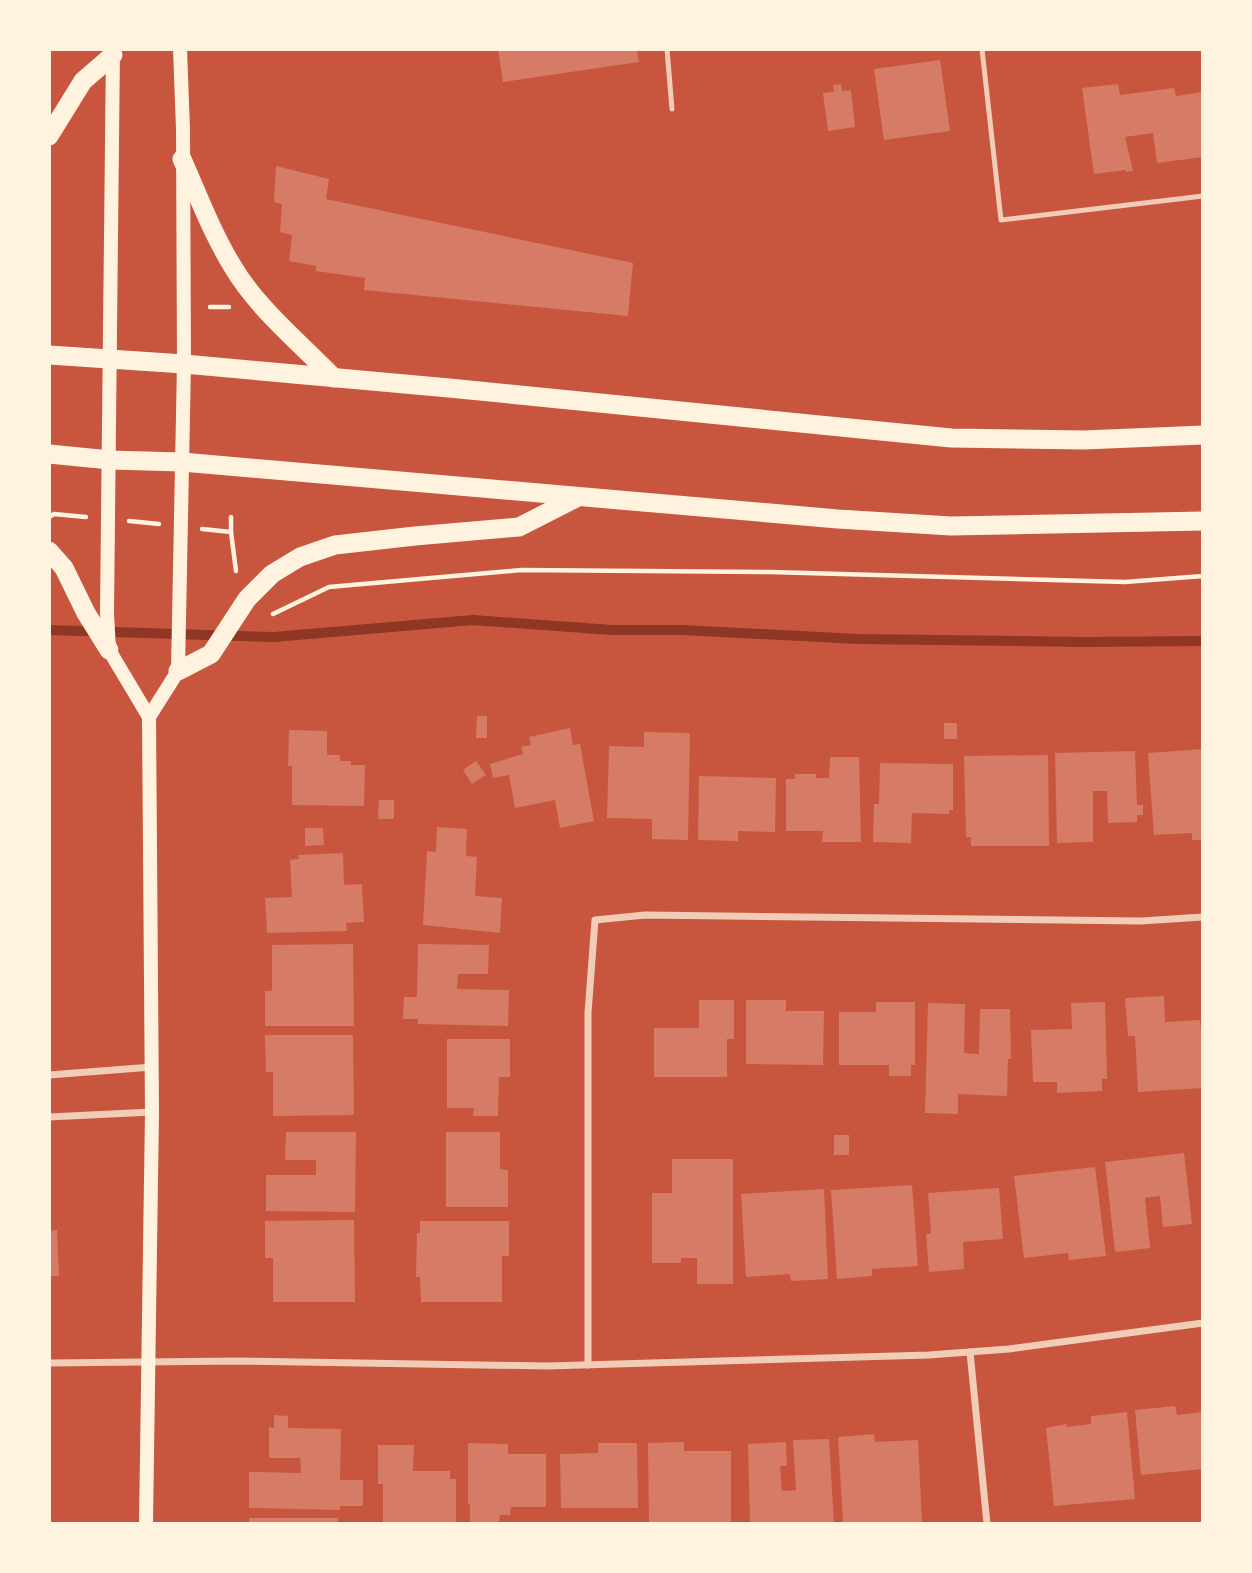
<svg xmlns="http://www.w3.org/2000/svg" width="1252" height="1573" viewBox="0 0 1252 1573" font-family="'DM Sans',sans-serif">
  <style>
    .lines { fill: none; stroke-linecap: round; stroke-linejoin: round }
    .stream { stroke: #8f3625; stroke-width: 10 }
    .building { fill: #d67c66 }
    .path { stroke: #fff3e0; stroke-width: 4.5 }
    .service { stroke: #f1ccb7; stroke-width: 5 }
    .minor { stroke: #f1ccb7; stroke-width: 7 }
    .secondary { stroke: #fff3e0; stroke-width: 14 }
    .trunk { stroke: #fff3e0; stroke-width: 19 }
  </style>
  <rect width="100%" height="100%" fill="#c8553d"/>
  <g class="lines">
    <polyline class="stream" points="49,630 274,637 473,620 612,630 682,630 858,639 1084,642 1203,641"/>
  </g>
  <g class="building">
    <polygon points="498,49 637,49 639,62 503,82"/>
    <polygon points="940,60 950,131 884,140 874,69"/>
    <polygon points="841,84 842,91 851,90 855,127 828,131 823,93 834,92 833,85"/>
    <polygon points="1118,84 1120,95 1174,88 1176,96 1203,92 1203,157 1157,163 1153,133 1125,137 1133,171 1126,172 1126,170 1094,174 1082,88"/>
    <polygon points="276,166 329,179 326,199 633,263 628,316 364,290 365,278 316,271 316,266 289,261 292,235 280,232 282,204 274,202"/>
    <polygon points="477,716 487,716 487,738 476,738"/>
    <rect x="944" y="723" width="13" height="16"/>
    <polygon points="570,728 573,745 580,744 594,821 560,828 555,800 515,808 509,775 493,778 490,764 523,754 521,747 531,745 529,737"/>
    <polygon points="289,730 327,731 327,755 340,755 340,761 351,761 351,765 365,765 364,806 292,805 292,766 288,766"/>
    <polygon points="644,732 690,733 688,840 652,839 652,819 607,818 609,746 644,747"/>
    <polygon points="1203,749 1203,840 1192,840 1192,833 1154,835 1148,753"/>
    <polygon points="1135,751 1137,805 1143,805 1143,815 1137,815 1137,822 1108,823 1107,791 1093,791 1093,842 1057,843 1055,753"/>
    <polygon points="1048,755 1049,846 971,846 971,837 966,837 964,756"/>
    <polygon points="830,757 859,757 861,842 822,842 823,831 786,831 786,779 795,779 795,774 816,774 816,778 829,778"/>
    <polygon points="476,761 486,775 472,784 463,770"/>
    <polygon points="880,763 953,764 953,810 949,810 949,814 912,813 911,843 873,842 874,804 879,804"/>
    <polygon points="699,776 776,778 775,832 738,831 738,841 698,840"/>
    <polygon points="379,800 394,800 394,819 378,819"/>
    <polygon points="437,827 467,829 466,856 477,857 475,896 502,898 500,933 423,925 427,851 436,852"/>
    <polygon points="305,828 323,828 324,845 305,846"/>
    <polygon points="343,853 344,885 362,884 364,922 346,923 347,931 267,933 265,898 292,897 290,860 299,859 298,855"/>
    <polygon points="353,944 354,1026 265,1026 265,991 272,991 272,945"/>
    <polygon points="418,944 489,945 488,974 458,974 457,989 509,990 508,1026 418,1024 418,1019 403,1019 404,997 417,997"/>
    <polygon points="1164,996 1165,1022 1200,1020 1201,1029 1203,1028 1203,1088 1138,1092 1135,1036 1128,1036 1125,998"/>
    <polygon points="699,1000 734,1000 734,1039 727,1039 727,1077 654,1077 654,1028 699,1028"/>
    <polygon points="746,1000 786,1000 786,1011 824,1011 823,1065 746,1064"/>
    <polygon points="876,1002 915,1002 915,1065 911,1065 911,1076 889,1076 889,1065 839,1065 839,1012 876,1012"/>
    <polygon points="1105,1002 1107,1079 1102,1079 1102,1091 1057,1093 1057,1082 1033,1082 1031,1030 1072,1029 1071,1003"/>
    <polygon points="928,1003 965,1004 964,1053 979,1054 980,1009 1010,1009 1011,1059 1008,1059 1007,1096 958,1094 958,1114 925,1113"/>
    <polygon points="265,1035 353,1035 354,1115 273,1116 273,1072 266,1072"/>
    <polygon points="447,1039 510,1039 510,1077 499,1077 498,1116 473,1116 474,1108 447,1108"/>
    <polygon points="286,1132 356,1132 355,1212 266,1211 266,1175 316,1175 316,1160 285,1160"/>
    <polygon points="446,1132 500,1132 500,1169 508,1170 508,1207 446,1207"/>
    <rect x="834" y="1135" width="15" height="20"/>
    <polygon points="1184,1153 1192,1224 1163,1227 1160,1196 1145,1198 1150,1248 1115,1252 1105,1162"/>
    <polygon points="672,1159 733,1159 733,1284 697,1284 697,1258 681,1258 681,1263 652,1263 652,1193 672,1193"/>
    <polygon points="1095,1167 1106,1256 1069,1260 1068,1253 1024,1258 1014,1176"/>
    <polygon points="912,1185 918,1266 872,1269 872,1276 837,1279 831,1190"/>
    <polygon points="999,1188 1003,1239 963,1242 964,1269 929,1272 926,1234 931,1234 928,1193"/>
    <polygon points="824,1189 828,1279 791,1281 790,1274 746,1277 741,1194"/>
    <polygon points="354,1220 355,1302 273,1302 273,1258 265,1258 265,1221"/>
    <polygon points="420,1221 509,1221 509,1256 502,1256 502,1302 421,1302 420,1277 416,1277 417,1233 420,1233"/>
    <polygon points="57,1230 59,1276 49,1276 49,1231"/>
    <polygon points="1175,1406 1177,1415 1203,1412 1203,1469 1141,1475 1135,1410"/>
    <polygon points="1127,1412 1135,1499 1054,1506 1046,1428 1066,1424 1067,1427 1091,1424 1091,1416"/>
    <polygon points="274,1415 288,1416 288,1428 341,1429 340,1480 363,1480 363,1506 340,1506 340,1510 249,1508 249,1472 301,1473 300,1458 269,1458 269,1427 274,1428"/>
    <polygon points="874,1434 875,1442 918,1440 922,1522 843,1524 838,1437"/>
    <polygon points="829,1439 834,1524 750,1524 748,1444 786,1442 787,1466 780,1466 782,1491 796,1490 793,1440"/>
    <polygon points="684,1442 684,1451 731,1451 731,1524 649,1524 648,1443"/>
    <polygon points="468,1443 508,1444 508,1454 546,1454 546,1507 511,1507 510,1515 500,1515 499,1523 470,1523 470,1504 468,1504"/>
    <polygon points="598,1443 637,1443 638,1508 561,1508 560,1454 598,1453"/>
    <polygon points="378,1445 414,1445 413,1471 450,1471 450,1479 456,1479 456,1522 387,1524 383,1522 383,1484 378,1484"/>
    <rect x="249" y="1518" width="89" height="6"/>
  </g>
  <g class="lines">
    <g class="path">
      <polyline points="210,307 229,307"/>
      <polyline points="49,517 54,514 86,517"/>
      <polyline points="231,517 231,532"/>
      <polyline points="129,521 159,524"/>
      <polyline points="202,529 231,532 236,571"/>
      <polyline points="273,614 329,587 521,570 770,572 1125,582 1203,576"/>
    </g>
    <g class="service">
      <polyline points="667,49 672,109"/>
      <polyline points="982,49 1001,220 1203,196"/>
    </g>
    <g class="minor">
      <polyline points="49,1075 152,1067"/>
      <polyline points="49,1117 152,1112"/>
      <polyline points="970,1352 987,1524"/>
      <polyline points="49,1363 238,1361 547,1366 929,1355 1009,1349 1203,1323"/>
      <polyline points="588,1365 588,1013 595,920 645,915 1141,921 1203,917"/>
    </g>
    <g class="secondary">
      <polyline points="113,49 107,613 109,650 149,717 152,1112 146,1524"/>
      <polyline points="149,717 178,671 184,364 183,129 180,49"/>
    </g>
    <g class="trunk">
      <polyline points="49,136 83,81 113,55"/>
      <path d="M182 159C198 195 212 233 233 267 257 308 301 344 334 378"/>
      <polyline points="49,355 184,364 449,388 951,438 1084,440 1203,435"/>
      <polyline points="49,454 110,460 182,462 838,519 951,526 1203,521"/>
      <polyline points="49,551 64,568 86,613 109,650"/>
      <polyline points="178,671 211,654 247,599 272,574 300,557 335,545 415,536 519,527 576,498"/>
    </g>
  </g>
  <rect width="1252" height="1573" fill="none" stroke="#fff3e0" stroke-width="102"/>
</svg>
